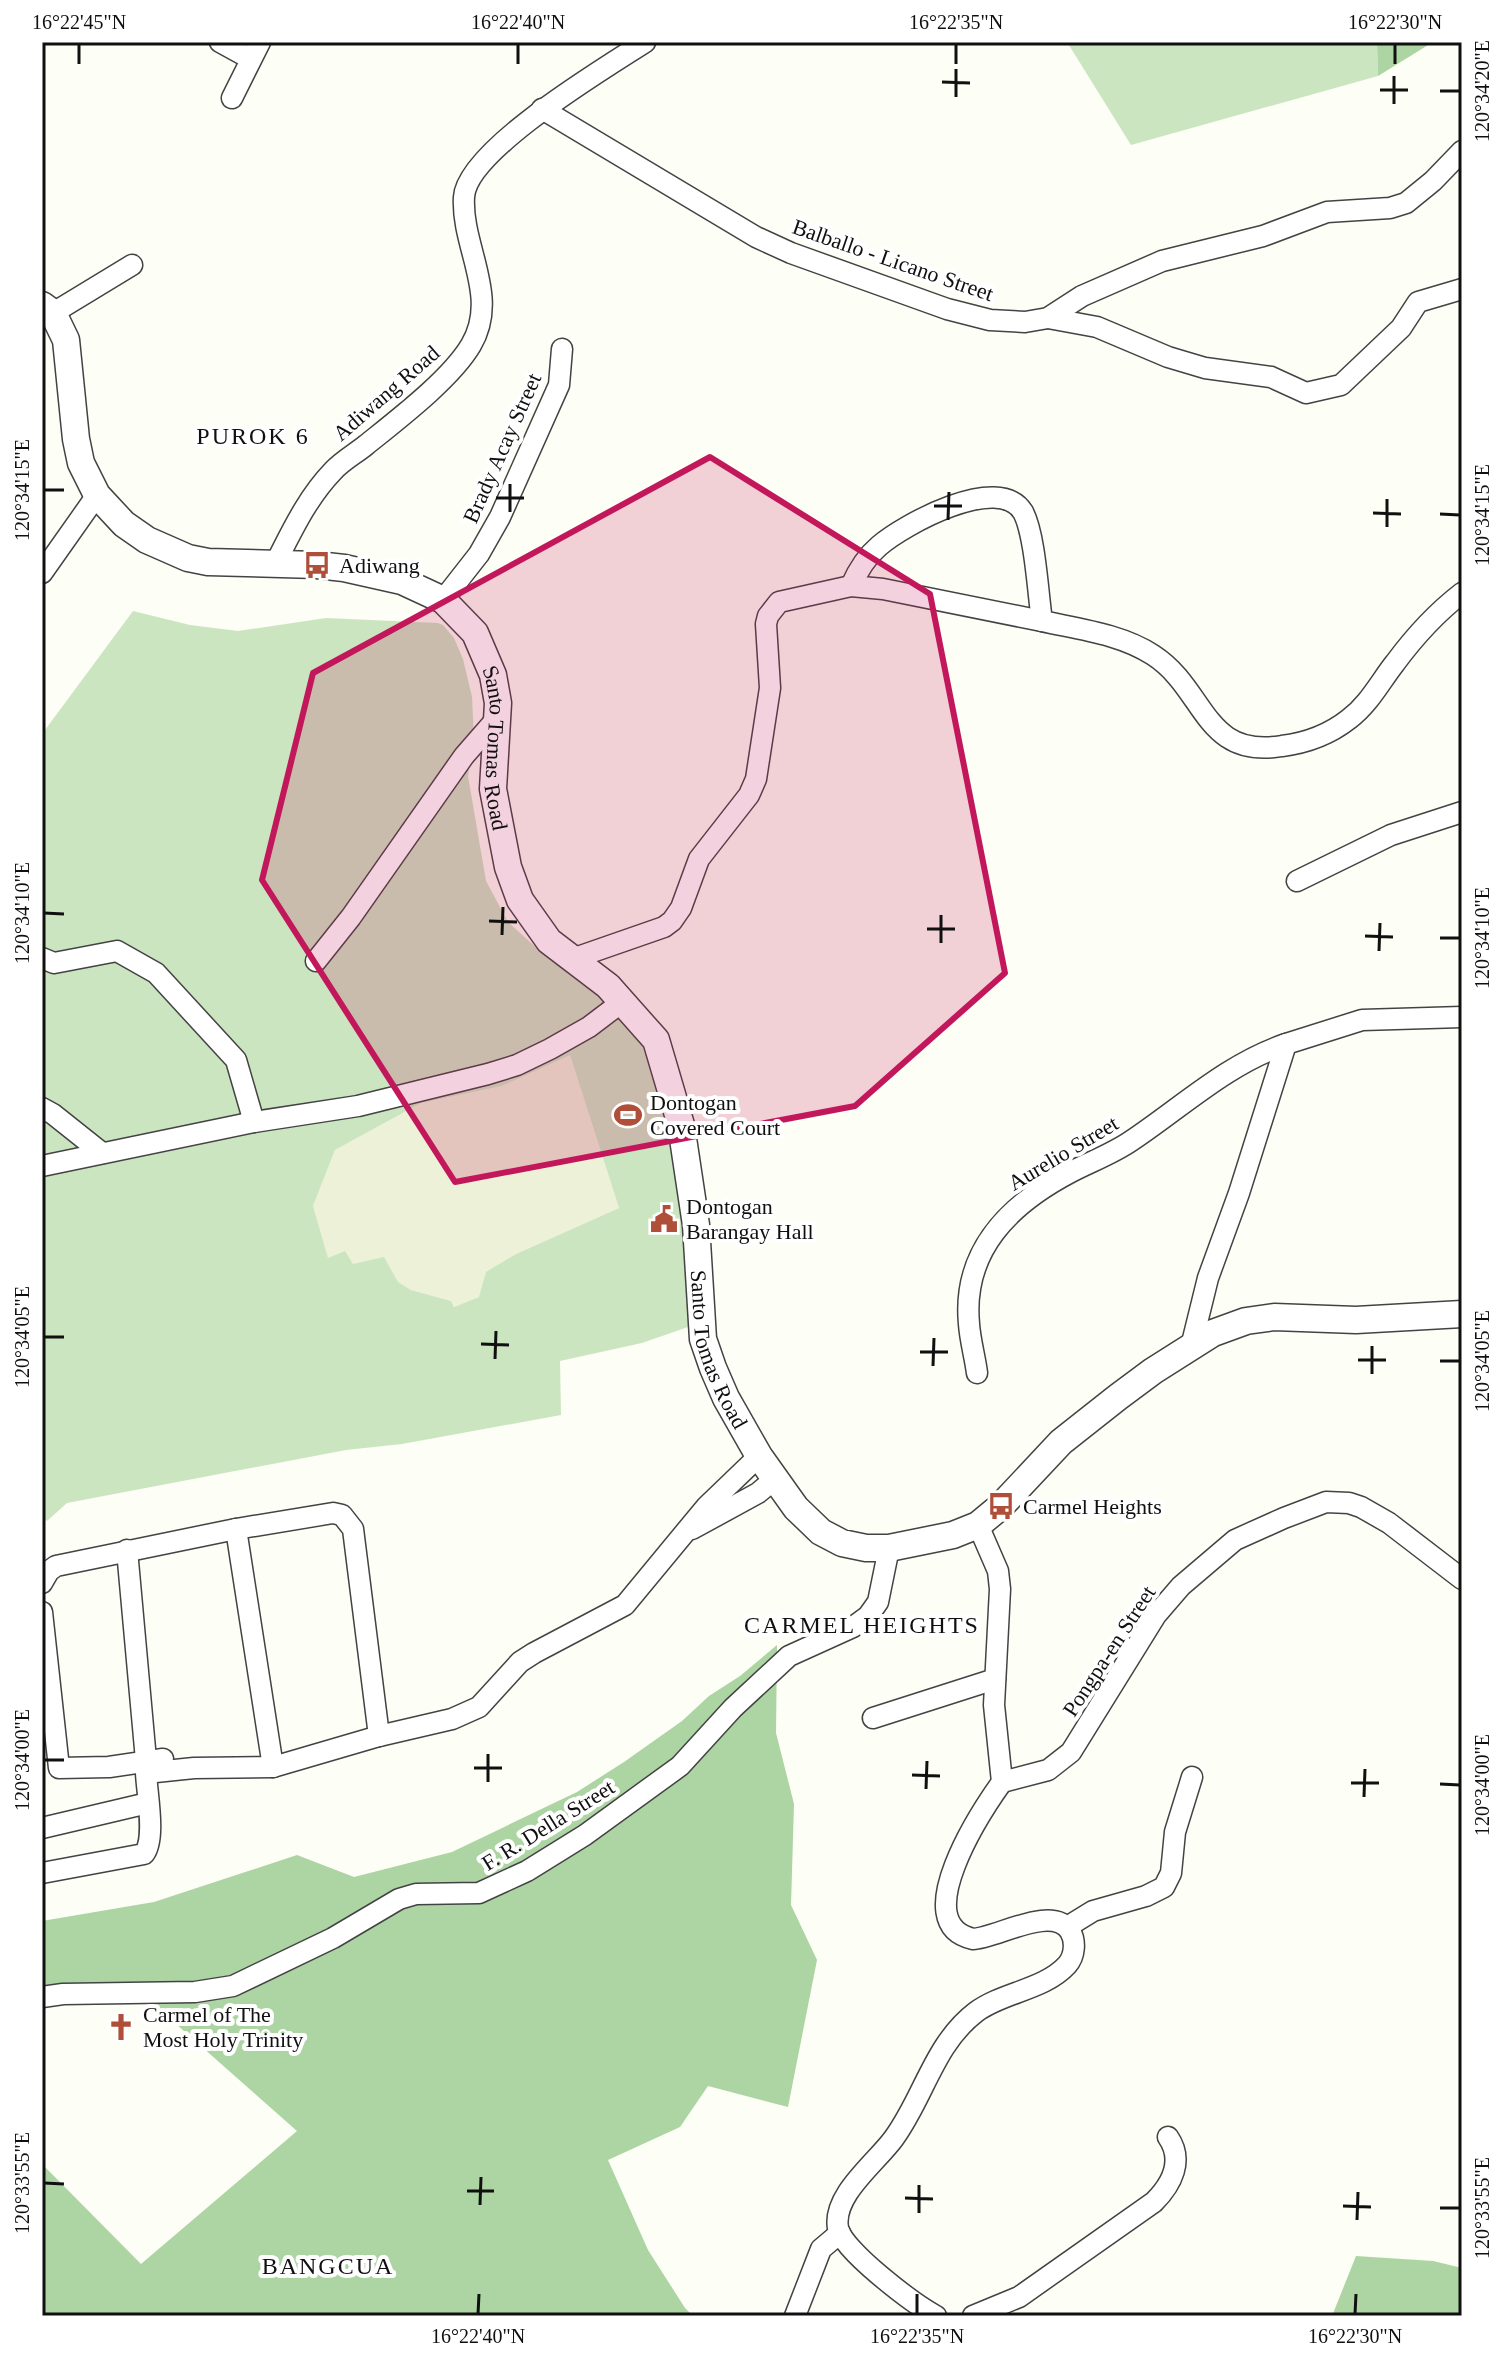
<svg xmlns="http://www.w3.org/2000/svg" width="1504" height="2358" viewBox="0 0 1504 2358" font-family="Georgia,serif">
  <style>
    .farmland { fill: #edf1d7 }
    .green { fill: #cce5c1; fill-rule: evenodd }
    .forest { fill: #add4a3 }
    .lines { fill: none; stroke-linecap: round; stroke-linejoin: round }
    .minor-casing { stroke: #434343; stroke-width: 23 }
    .tertiary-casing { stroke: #434343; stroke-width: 29 }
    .minor { stroke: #fff; stroke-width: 20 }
    .tertiary { stroke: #fff; stroke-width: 26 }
    .marked { fill: #c2185b; fill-opacity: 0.2; stroke: #c2185b; stroke-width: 6; stroke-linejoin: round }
    .ticks { fill: none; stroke: #101010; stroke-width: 3 }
    .labels { text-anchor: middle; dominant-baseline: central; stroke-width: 8; stroke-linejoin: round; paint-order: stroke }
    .street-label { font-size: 22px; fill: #101010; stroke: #fff }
    .poi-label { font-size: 22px; fill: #101010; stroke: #fff; text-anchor: start }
    .neighbourhood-label { font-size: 24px; letter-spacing: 2px; fill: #101010; stroke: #fff }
    .neatline { fill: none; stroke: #101010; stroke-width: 3 }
    .ticks-label { font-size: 20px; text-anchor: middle; fill: #101010 }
  </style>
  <rect width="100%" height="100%" fill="#fdfef5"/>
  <polygon class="farmland" points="570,1054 619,1208 516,1254 479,1297 454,1307 451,1301 411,1290 353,1264 328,1259 313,1206 335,1150 421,1103 502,1086"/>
  <g class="green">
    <polygon points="1067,42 1377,42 1378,76 1131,145"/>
    <path d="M133 611 190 625 238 631 326 618 438 623 443 625 454 638 463 659 472 697 474 739 468 776 486 881 508 922 541 952 591 984 643 1041 679 1151 691 1326 642 1343 560 1361 561 1415 402 1444 346 1450 67 1503 47 1521 42 1517V734ZM570 1055 619 1208 516 1254 486 1272 479 1297 454 1307 451 1301 411 1290 398 1282 384 1257 353 1264 345 1251 328 1258 313 1206 335 1150 421 1103 502 1086Z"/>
  </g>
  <g class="forest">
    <polygon points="1377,42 1433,42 1378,76"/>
    <polygon points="777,1645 776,1733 794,1804 791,1905 817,1960 788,2107 708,2086 680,2127 608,2160 648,2250 685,2308 693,2316 42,2316 42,2164 141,2264 297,2131 150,2001 102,1999 42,2005 42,1921 154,1902 297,1855 354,1877 452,1852 577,1792 624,1762 682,1721 709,1696 740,1676"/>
    <polygon points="1356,2256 1433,2261 1462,2268 1462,2316 1332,2316"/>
  </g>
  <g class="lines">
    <g class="minor-casing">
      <g id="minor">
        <polyline points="220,42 251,59"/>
        <polyline points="232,98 260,42"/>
        <polyline points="542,109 756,237 791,253 947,309 990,320 1025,322 1048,318 1082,296 1162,261 1263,236 1327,212 1390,208 1406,203 1433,181 1462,151"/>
        <polyline points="53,313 132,265"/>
        <polyline points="1048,318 1097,327 1168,357 1205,368 1271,377 1306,393 1341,385 1401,328 1418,302 1462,289"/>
        <path d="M275 564C292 531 307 498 333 471 342 461 355 454 366 445 397 420 451 379 471 345 500 296 461 247 464 197 467 150 605 68 645 42"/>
        <polyline points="42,573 97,495"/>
        <path d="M851 586C858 570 866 557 879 546 903 525 999 472 1023 512 1035 534 1038 594 1042 621 1078 629 1121 634 1153 655 1206 689 1203 759 1282 746 1306 743 1330 734 1349 719 1369 704 1380 682 1395 663 1415 636 1436 613 1462 593"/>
        <polyline points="443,600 479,554 500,517 559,385 562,349"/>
        <polyline points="1297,881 1391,835 1462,812"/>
        <polyline points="42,958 54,963 117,951 156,973 236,1060 254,1122"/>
        <polyline points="572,959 664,927 672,921 681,908 699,859 749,795 756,779 770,688 766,624 768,616 779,602 851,586 883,589 1042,621"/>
        <polyline points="316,961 351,917 464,756 498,717"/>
        <polyline points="42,1108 53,1114 102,1153"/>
        <polyline points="42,1166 254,1122 358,1106 488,1074 517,1065 550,1049 589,1027 622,1002"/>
        <polyline points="1191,1347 1208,1278 1239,1193 1286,1044 1362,1020 1462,1017"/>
        <path d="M977 1373C975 1357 970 1340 969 1324 962 1250 1010 1204 1071 1172 1090 1162 1112 1154 1131 1141 1182 1107 1227 1064 1286 1044"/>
        <polyline points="236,1529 273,1767"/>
        <polyline points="692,1529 758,1493 776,1478"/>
        <polyline points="127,1550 146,1760"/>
        <polyline points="42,1583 49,1571 56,1566 236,1529 333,1513 342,1515 353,1529 379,1736"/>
        <polyline points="42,1612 59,1768 109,1767 163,1759"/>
        <polyline points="873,1718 995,1679"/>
        <polyline points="1002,1782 1048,1770 1071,1752 1156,1615 1181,1586 1235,1540 1284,1518 1326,1502 1349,1503 1361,1507 1389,1523 1462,1579"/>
        <polyline points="42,1828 148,1803"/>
        <path d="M42 1873 144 1854C156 1839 147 1794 146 1773L194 1768 273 1767 379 1736 452 1719 479 1707 520 1662 534 1653 625 1605 706 1507 759 1456"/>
        <polyline points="1067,1927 1093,1911 1146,1896 1164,1887 1171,1873 1175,1832 1192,1777"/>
        <polyline points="42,1997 63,1994 195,1992 233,1986 333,1938 399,1899 416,1894 479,1893 527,1871 585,1835 680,1766 733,1708 789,1656 853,1627 868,1616 878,1602 889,1548"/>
        <polyline points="795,2316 821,2249 840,2233"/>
        <path d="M936 2316C914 2304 843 2251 838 2228 832 2195 877 2162 894 2138 924 2097 934 2044 976 2012 1003 1992 1044 1990 1067 1965 1075 1956 1076 1941 1070 1931 1052 1904 997 1938 973 1939 906 1924 982 1810 1002 1782L994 1705 1000 1589 998 1571 978 1525"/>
        <path d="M973 2316 1019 2297 1154 2202C1172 2184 1184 2160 1168 2137"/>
      </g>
    </g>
    <g class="tertiary-casing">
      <g id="tertiary">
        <path id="s1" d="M42 305 53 313 66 340 76 439 81 463 97 495 124 524 147 540 188 558 208 562 317 565 344 568 402 581 443 600 475 633 493 675 498 703 493 789 508 867 520 900 549 941 608 986 656 1040 681 1125 696 1225 703 1339 713 1368 726 1398 759 1456 796 1508 821 1532 842 1543 866 1548H889L953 1535 978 1525 1001 1506 1061 1442 1118 1397 1153 1371 1213 1333 1246 1321 1274 1317 1356 1320 1462 1314"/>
      </g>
    </g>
    <use href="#minor" class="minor"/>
    <use href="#tertiary" class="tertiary"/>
  </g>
  <path class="marked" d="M710 457 930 594 1005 973 855 1106 455 1182 262 880 313 673Z"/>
  <path class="ticks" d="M79 64V44M518 64V44M956 64V44M1395 64V44M942 82 970 83M1380 90H1408M1440 91H1460M956 97V69M1394 104V76M44 490H64M496 498H524M934 506H962M510 512V484M1373 513 1401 514M1440 514 1460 515M948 520 949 492M1387 527V499M44 913 64 914M489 921 517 922M927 929H955M502 935 503 907M1365 936 1393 937M1440 938H1460M941 943V915M1379 951 1380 923M44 1337H64M481 1344 509 1345M920 1352H948M495 1359 496 1331M1358 1360H1386M1440 1361H1460M933 1366 934 1338M1372 1374V1346M44 1760H64M474 1768H502M912 1775 940 1776M488 1782V1754M1351 1783H1379M1440 1784 1460 1785M926 1789 927 1761M1364 1797 1365 1769M44 2183 64 2184M467 2191H494M905 2198 933 2199M480 2205 481 2177M1343 2206 1371 2207M1440 2208H1460M919 2213V2185M1357 2220 1358 2192M478 2314 479 2294M917 2314V2294M1355 2314 1356 2294"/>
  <defs>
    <g id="bus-bare" transform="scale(2.16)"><path d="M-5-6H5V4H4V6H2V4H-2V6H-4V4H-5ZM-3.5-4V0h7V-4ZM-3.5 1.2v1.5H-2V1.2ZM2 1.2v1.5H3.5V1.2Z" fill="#af4f39" stroke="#fff" stroke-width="2.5" paint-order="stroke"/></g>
    <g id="stadium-bare" transform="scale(2.16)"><path d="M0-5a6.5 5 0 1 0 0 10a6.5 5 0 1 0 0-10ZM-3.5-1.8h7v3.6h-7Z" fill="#af4f39" stroke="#fff" stroke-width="2.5" paint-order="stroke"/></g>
    <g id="civic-bare" transform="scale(2.16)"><path d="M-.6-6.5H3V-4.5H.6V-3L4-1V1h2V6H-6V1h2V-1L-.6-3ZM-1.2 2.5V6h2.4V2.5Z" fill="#af4f39" stroke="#fff" stroke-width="2.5" paint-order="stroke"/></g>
    <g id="church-bare" transform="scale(2.16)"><path d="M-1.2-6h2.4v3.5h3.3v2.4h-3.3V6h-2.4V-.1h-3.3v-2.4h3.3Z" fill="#af4f39" stroke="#fff" stroke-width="2.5" paint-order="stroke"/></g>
  </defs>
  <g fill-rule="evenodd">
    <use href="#bus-bare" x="317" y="565"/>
    <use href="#stadium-bare" x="628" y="1115"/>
    <use href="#civic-bare" x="664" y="1219"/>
    <use href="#bus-bare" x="1001" y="1506"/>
    <use href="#church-bare" x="121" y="2027"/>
  </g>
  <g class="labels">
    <g class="street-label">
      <text transform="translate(893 260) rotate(19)">Balballo - Licano Street</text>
      <text transform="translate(386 393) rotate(-41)">Adiwang Road</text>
      <text transform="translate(502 448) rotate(-66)">Brady Acay Street</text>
      <text stroke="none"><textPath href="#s1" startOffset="742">Santo Tomas Road</textPath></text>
      <text transform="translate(1063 1153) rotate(-31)">Aurelio Street</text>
      <text stroke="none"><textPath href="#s1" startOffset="1412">Santo Tomas Road</textPath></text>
      <text transform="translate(1109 1651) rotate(-57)">Pongpa-en Street</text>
      <text transform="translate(548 1825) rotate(-32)">F. R. Della Street</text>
    </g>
    <g class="poi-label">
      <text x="339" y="565">Adiwang</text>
      <text x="650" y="1102">Dontogan<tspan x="650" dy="25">Covered Court</tspan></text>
      <text x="686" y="1206">Dontogan<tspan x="686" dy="25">Barangay Hall</tspan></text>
      <text x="1023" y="1506">Carmel Heights</text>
      <text x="143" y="2014">Carmel of The<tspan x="143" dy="25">Most Holy Trinity</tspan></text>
    </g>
    <g class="neighbourhood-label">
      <text x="253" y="436">PUROK 6</text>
      <text x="862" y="1625">CARMEL HEIGHTS</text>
      <text x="328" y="2266">BANGCUA</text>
    </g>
  </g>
  <rect width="1504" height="2358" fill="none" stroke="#ffffff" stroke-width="88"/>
  <rect x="44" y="44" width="1416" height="2270" class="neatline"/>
  <g class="ticks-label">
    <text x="79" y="29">16°22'45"N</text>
    <text x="518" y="29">16°22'40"N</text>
    <text x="956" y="29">16°22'35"N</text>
    <text x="1395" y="29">16°22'30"N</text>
    <text transform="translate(1482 91) rotate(-90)" y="7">120°34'20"E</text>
    <text transform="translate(22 490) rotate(-90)" y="7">120°34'15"E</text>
    <text transform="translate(1482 515) rotate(-90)" y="7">120°34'15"E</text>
    <text transform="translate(22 913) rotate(-90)" y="7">120°34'10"E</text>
    <text transform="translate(1482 938) rotate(-90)" y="7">120°34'10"E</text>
    <text transform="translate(22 1337) rotate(-90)" y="7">120°34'05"E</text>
    <text transform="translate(1482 1361) rotate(-90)" y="7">120°34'05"E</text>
    <text transform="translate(22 1760) rotate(-90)" y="7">120°34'00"E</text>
    <text transform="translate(1482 1785) rotate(-90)" y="7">120°34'00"E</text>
    <text transform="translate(22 2183) rotate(-90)" y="7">120°33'55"E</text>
    <text transform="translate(1482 2208) rotate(-90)" y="7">120°33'55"E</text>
    <text x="478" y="2343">16°22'40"N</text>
    <text x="917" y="2343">16°22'35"N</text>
    <text x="1355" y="2343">16°22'30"N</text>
  </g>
</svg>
